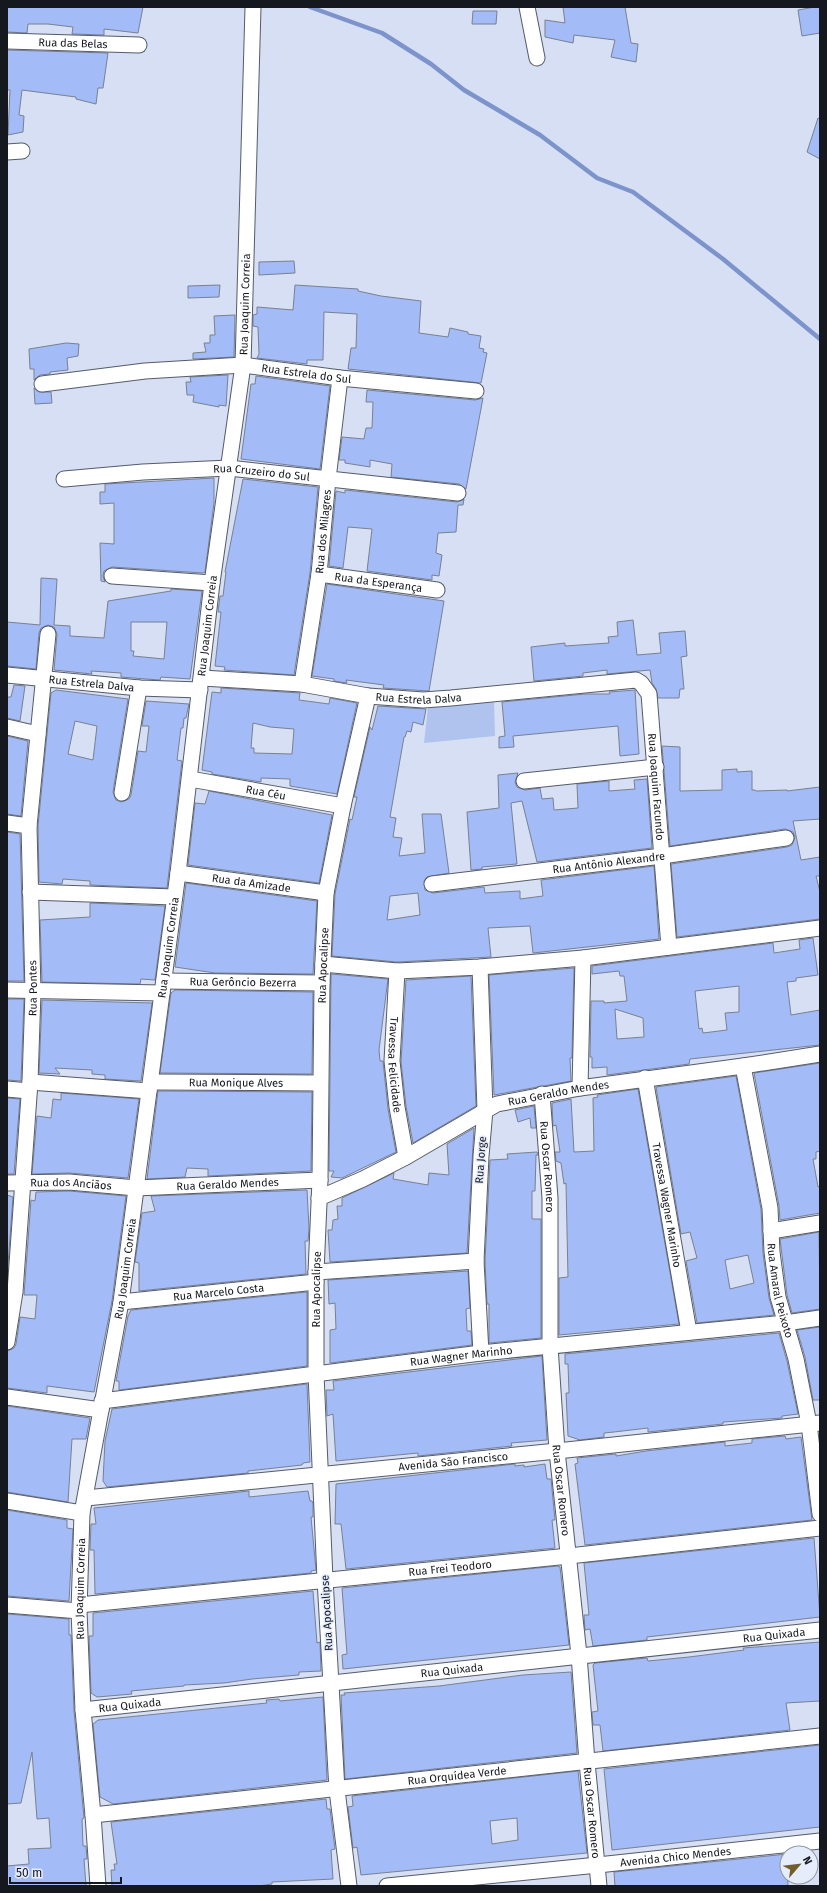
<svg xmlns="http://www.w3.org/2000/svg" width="827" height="1893" viewBox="0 0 827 1893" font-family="'Fira Sans',sans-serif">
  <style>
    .green { fill: #b0c3ee }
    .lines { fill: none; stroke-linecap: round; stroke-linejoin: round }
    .stream { stroke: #7c93cc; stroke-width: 4.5 }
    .building { fill: #a3bbf6; stroke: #798092; fill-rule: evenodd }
    .minor-casing { stroke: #545b6b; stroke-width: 17 }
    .minor { stroke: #fff; stroke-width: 15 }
    .labels { text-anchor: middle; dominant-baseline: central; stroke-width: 3; stroke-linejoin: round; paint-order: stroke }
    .street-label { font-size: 11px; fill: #15181f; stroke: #e5ecfc }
  </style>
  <rect width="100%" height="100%" fill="#d6dff3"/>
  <polygon class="green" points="494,702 495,736 424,743 428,707"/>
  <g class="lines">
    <polyline class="stream" points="310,7 382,33 431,64 464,90 540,135 597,178 633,192 723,259 820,339"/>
  </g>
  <g class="building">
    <polygon points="7,7 143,7 138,33 104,29 104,35 72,34 73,27 48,24 28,24 27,33 7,32"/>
    <polygon points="563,7 625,7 631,43 638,44 636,62 611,57 615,40 574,35 573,43 545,37 545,20 565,23"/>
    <polygon points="815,7 820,7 820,33 802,36 798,10"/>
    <polygon points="473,11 497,11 496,24 472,24"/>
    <polygon points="7,50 108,53 103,88 98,88 96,104 76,99 76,97 22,90 19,115 24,116 23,132 8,135 10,90 7,90"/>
    <polygon points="818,118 820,119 820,159 807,152"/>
    <polygon points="294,261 295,273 259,275 259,262"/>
    <polygon points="220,285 219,297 188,298 188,286"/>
    <polygon points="295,285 358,289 358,291 381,296 421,301 419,333 448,337 450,328 468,332 468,334 481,336 479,348 484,349 483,352 487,353 481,383 348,369 351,348 356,348 357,314 324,312 323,360 307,360 307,364 257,358 259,354 258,327 253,326 253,315 257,314 257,307 293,310"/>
    <polygon points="235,315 234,357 193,359 193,353 206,352 204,343 210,343 210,335 215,335 214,316"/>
    <polygon points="66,343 79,344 78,356 67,358 68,370 50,372 50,374 40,375 34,380 34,369 30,369 29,349"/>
    <polygon points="228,375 226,406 219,405 219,407 193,402 194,395 187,395 186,382 191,382 190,377"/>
    <polygon points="256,376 330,386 320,469 241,459 251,384 255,384"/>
    <polygon points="34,388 39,392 51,392 52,403 35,404"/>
    <polygon points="367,390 475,400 483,398 466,489 459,484 391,477 392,464 370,460 370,467 345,463 345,460 339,460 342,437 364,439 366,428 372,428 373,402 366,402"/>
    <polygon points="214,478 214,503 205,572 203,573 112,567 104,571 103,576 105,582 101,581 100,543 114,544 114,503 100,504 100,492 105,492 105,484"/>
    <polygon points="243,479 318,487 310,573 294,675 224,670 225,667 215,666 221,612 218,612 220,596 223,596 226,572 225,572"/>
    <polygon points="345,490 457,502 464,499 463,505 458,505 456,532 438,533 436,553 442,555 439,576 432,575 432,580 367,571 372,529 348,527 343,568 329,566 336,491 345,493"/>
    <path d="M41 578 57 579 54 625 70 626V636L104 638 108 601 171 591V589L202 591 190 679 161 677 160 680 146 679 121 677V673L91 671 92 674 54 670 57 634 54 627 48 625 41 628 39 633 36 669 7 666V622L40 625ZM131 622H167L164 659 133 656 134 651H131Z"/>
    <polygon points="327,584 444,601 429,691 383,688 384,685 346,680 347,683 334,681 334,679 312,676"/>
    <polygon points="633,620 637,655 661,653 659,633 685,631 687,656 681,657 684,689 680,689 679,698 658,698 656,689 652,683 650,670 607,674 607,670 583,673 583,676 534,681 531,647 565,643 565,646 609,643 608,637 618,636 617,622"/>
    <polygon points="14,685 25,686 20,721 7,718 7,697 11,697"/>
    <path d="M221 688 300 693 299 700 329 704 330 698 357 703 337 794 290 786V779L261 778V782L212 774V772L202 770 212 692 221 693ZM253 723 270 727 294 729 292 754 254 753V748H251Z"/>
    <path d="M56 690 128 699 113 792 116 800 121 802 129 799 131 795 138 751 146 752 149 726H142L146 701 189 704 186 718H184L183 728H181L177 760 182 761 167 888 90 885V881L76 880 63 879 62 884 39 882 38 826 51 693ZM75 721 97 726 93 760 68 754Z"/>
    <polygon points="635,690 639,754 620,756 618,726 513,736 514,747 499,748 499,737 505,736 502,702 585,694 610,694 609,692"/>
    <path d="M378 706 426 709 423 725 413 722 411 732 407 731 405 737H404L390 817 396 818 393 837 402 838 399 856 425 853 422 814H441L449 873 427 877 424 881 425 890 433 893 484 887 485 893 520 891V899L543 896 541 880 654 866 659 939 533 953 530 926 488 928 491 957 397 962 332 956 335 894 350 819 352 820 357 797H354L370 727 372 730ZM418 893 420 915 387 920 390 896Z"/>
    <polygon points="7,736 28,741 21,816 7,814"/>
    <polygon points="662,746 680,747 680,791 722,790 722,770 737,769 737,772 752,771 752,790 755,790 756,791 787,790 787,791 820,787 820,819 793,821 801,860 820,857 820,876 816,876 820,892 820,919 677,937 671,864 787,847 792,845 795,837 793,832 785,829 670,846"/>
    <polygon points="518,773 515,782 517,787 525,790 540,788 542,799 553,798 554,810 578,808 577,784 609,781 609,791 635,789 634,780 647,779 652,848 537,862 522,801 511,803 517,864 482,867 482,869 471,870 467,812 499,808 498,775"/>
    <polygon points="209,791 332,815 319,883 188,865 195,803 205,804"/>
    <polygon points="7,832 20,834 24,981 7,981"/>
    <polygon points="186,883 317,901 313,974 215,973 175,967"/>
    <polygon points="90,903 165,906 155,980 141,979 140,984 42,982 40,920 90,917"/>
    <path d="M813 938 818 975 796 978V981L787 982 791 1015 820 1010V1045L690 1059 689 1064 607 1075V1067L592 1068V1057H590L591 1001H604V1003L627 1001 624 976H620L619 971 592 974V966L773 943 774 953 800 949 799 940ZM739 986V1012L725 1013 727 1030 703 1033 702 1028 699 1029 695 991ZM615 1009 643 1018 644 1037 617 1039Z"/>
    <polygon points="574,968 572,1058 570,1058 571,1081 494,1095 489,975"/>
    <polygon points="331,974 388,979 379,1050 380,1061 383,1061 388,1109 396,1152 342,1178 331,1177 334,1171 329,1171"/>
    <polygon points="471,976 476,1106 413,1143 406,1106 401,1062 406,980"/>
    <polygon points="175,990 313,992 312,1074 160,1073 171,993"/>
    <polygon points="7,999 24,999 21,1081 7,1080"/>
    <polygon points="42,1000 152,1003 141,1081 105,1079 105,1075 92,1074 92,1070 55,1068 60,1074 39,1073"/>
    <polygon points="820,1063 820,1151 816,1152 816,1159 813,1159 818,1187 820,1186 820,1213 780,1220 779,1206 754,1073"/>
    <path d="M736 1076 761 1209 763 1253 769 1298 774 1315 697 1323 686 1261 697 1258 690 1232 681 1234 656 1087ZM748 1255 754 1283 730 1289 725 1260Z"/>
    <polygon points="638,1089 679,1324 559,1335 559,1278 568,1277 566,1183 564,1184 561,1163 556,1161 555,1152 560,1152 556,1125 553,1126 552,1103 571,1099 574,1152 594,1151 593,1098 598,1097 597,1095"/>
    <polygon points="158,1091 312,1092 311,1171 208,1176 208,1169 187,1168 185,1177 147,1179"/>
    <polygon points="61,1093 139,1099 128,1178 70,1173 32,1174 37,1116 51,1118 53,1099 61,1100"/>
    <polygon points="7,1098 20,1099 14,1174 7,1174"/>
    <polygon points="534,1106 536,1128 531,1128 530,1118 518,1122 515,1110"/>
    <polygon points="474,1128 467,1253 330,1262 328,1230 332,1230 333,1220 338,1219 337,1206 342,1206 342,1198 394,1173 393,1179 428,1185 429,1173 449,1175 447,1144"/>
    <polygon points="537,1152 538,1155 536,1155 535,1191 532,1191 532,1219 541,1219 541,1338 489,1343 489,1304 487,1304 485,1261 490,1160 508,1159 507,1154"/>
    <polygon points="307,1190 309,1228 308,1241 305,1241 306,1274 139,1291 139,1263 135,1262 142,1213 155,1211 151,1196"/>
    <polygon points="69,1191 126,1196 112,1301 94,1392 47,1386 47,1393 7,1388 7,1351 14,1348 16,1344 20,1317 35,1319 37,1295 24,1295 31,1200 35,1201 36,1192"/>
    <polygon points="7,1195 13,1197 7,1278"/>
    <polygon points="819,1232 820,1309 792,1313 787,1295 780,1239"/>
    <polygon points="468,1271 470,1308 466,1309 467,1331 471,1331 472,1345 330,1363 330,1330 336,1329 335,1303 329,1304 328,1280"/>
    <polygon points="307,1292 307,1366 119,1390 119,1381 116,1381 128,1316 131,1310"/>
    <polygon points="820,1327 820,1400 813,1400 805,1357 797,1330"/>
    <polygon points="779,1333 787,1361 798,1414 782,1416 782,1418 723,1422 723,1424 648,1432 648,1428 614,1432 604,1433 604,1437 580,1440 568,1436 566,1393 569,1393 568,1364 565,1364 565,1354"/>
    <polygon points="542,1356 547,1440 511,1443 512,1446 418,1456 418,1453 336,1461 333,1414 327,1416 326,1390 334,1390 333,1381"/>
    <polygon points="307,1384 310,1462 303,1463 302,1465 248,1471 248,1473 107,1487 103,1481 105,1441 112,1409"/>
    <polygon points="7,1406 90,1418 86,1439 72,1439 68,1502 7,1492"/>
    <polygon points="785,1436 786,1439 801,1437 812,1520 585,1545 575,1464 578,1463 577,1458 616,1454 616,1456 646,1451 725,1442 725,1446 752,1443 752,1439"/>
    <polygon points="515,1464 515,1466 524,1465 524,1467 545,1464 547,1479 551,1479 555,1520 552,1520 555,1548 346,1569 341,1524 335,1524 336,1484"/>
    <polygon points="249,1491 249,1497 308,1491 310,1501 312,1501 313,1503 313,1517 311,1517 316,1570 311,1571 311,1573 95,1594 94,1550 90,1550 91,1524 96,1524 94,1508"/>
    <polygon points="7,1510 67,1520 67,1528 73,1529 69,1601 7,1596"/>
    <polygon points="814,1538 820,1617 647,1637 647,1640 593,1646 590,1629 585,1630 584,1615 589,1615 584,1563"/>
    <polygon points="557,1566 560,1567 569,1645 343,1669 342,1655 347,1654 342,1588"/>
    <polygon points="313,1591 317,1643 320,1642 321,1671 299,1672 299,1675 252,1679 224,1683 184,1685 184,1686 131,1691 132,1694 97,1697 91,1693 89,1636 93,1636 93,1613"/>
    <polygon points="7,1614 69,1619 69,1635 71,1635 74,1711 84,1818 82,1819 83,1846 86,1846 87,1859 84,1859 86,1886 7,1886 7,1866 29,1864 28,1849 51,1848 49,1818 37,1819 32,1752 21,1803 7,1804"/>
    <polygon points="820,1642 820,1701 786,1703 790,1730 603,1751 600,1725 593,1725 592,1712 598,1711 593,1665 595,1663 647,1658 648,1661 689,1657 744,1650 743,1648"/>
    <polygon points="571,1672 577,1753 345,1779 341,1695 345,1695 344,1693 439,1686 523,1675"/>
    <polygon points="323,1697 327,1780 113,1804 100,1797 93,1724 98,1720 267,1703 266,1700 279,1699 280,1701"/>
    <polygon points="820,1745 820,1827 612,1850 604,1769"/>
    <path d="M578 1771 587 1853 361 1875 357 1847 353 1848 348 1807 353 1806 352 1796ZM517 1818 518 1840 492 1844 490 1821Z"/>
    <polygon points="326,1799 327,1809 330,1809 335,1849 331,1850 333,1879 272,1882 272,1884 259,1886 112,1886 111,1870 115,1870 114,1864 117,1864 111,1822"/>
    <polygon points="787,1854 788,1886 615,1886 614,1872"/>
  </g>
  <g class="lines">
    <g class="minor-casing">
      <g id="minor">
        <polyline points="527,7 537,58"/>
        <path id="s1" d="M7 41 139 45"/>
        <polyline points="7,152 22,151"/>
        <path id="s2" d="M42 384 145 371 243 365 340 378 476 391"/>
        <path id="s3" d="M64 479 143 472 229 468 458 493"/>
        <path id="s4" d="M319 574 437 590"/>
        <polyline points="112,576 212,583"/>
        <path id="s5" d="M7 675 139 688 200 690"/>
        <path id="s6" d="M202 678 302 684 368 696 423 700 451 698 636 680 641 683 649 694 669 947"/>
        <path id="s7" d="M302 684 319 574 328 479 340 378"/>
        <polyline points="7,727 38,734"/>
        <path id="s8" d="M190 779 343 806"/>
        <polyline points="524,781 656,767"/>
        <polyline points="122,793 139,688"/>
        <polyline points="7,823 29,826"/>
        <path id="s9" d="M178 873 326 893"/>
        <path id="s10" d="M432 884 662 856 786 838"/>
        <polyline points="30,892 174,897"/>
        <polyline points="323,964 397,971 480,967 583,958 820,928"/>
        <polyline points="480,967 485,1110 481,1156 476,1261 481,1353"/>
        <path id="s11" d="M397 971 392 1061 397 1107 406 1157"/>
        <path id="s12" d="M164 981 322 983"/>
        <polyline points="7,990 162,993"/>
        <path id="s13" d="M743 1066 770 1208 772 1252 778 1297 796 1359 809 1424 820 1514"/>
        <path id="s14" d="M645 1078 689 1332"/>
        <polyline points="30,1082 149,1091"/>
        <path id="s15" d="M151 1082 320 1083"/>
        <polyline points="580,1088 583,958"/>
        <polyline points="7,1089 29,1091"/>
        <path id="s16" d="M542 1094 550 1198V1346L557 1451 579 1655 587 1762 599 1886"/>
        <path id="s17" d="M7 1183 69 1182 136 1188 320 1180"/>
        <path id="s18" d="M319 1198 363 1179 406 1157 497 1104 580 1088 743 1066 820 1054"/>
        <polyline points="771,1231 820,1223"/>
        <polyline points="316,1272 476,1261"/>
        <path id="s19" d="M121 1302 316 1282"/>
        <path id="s20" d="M7 1342 15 1292 30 1082 33 992 29 826 48 634"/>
        <polyline points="7,1397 101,1410"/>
        <path id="s21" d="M102 1401 481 1353 785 1323 820 1318"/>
        <path id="s22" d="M86 1498 557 1451 820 1423"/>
        <polyline points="7,1501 82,1513"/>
        <polyline points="7,1605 79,1611"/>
        <path id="s23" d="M79 1605 569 1556 820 1528"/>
        <path id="s24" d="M83 1710 820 1630"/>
        <path id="s25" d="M93 1815 820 1736"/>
        <path id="s26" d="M98 1886 93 1815 83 1710 79 1611 82 1513 121 1302 178 873 212 583 243 365 253 7"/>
        <path id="s27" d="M349 1886 337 1790 325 1579 316 1374V1272L320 1180 322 983 326 893 343 806 368 696"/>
        <path id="s28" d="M387 1886 598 1865 820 1841"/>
      </g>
    </g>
    <use href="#minor" class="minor"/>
  </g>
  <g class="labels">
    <g class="street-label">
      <text stroke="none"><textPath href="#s1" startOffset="66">Rua das Belas</textPath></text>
      <text stroke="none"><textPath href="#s26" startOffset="1594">Rua Joaquim Correia</textPath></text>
      <text stroke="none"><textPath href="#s2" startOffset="266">Rua Estrela do Sul</textPath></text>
      <text stroke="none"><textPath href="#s3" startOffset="198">Rua Cruzeiro do Sul</textPath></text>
      <text stroke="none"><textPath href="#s7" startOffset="154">Rua dos Milagres</textPath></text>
      <text stroke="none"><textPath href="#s4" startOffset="60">Rua da Esperança</textPath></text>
      <text stroke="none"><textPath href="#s26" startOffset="1270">Rua Joaquim Correia</textPath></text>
      <text stroke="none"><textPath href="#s5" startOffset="85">Rua Estrela Dalva</textPath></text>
      <text stroke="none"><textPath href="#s6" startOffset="218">Rua Estrela Dalva</textPath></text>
      <text stroke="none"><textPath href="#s6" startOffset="549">Rua Joaquim Facundo</textPath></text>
      <text stroke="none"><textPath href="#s8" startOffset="77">Rua Céu</textPath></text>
      <text stroke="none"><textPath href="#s10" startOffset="178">Rua Antônio Alexandre</textPath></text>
      <text stroke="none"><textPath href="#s9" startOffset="74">Rua da Amizade</textPath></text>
      <text stroke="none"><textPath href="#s26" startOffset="946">Rua Joaquim Correia</textPath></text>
      <text stroke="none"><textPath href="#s27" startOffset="922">Rua Apocalipse</textPath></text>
      <text stroke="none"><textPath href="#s12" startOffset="79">Rua Gerôncio Bezerra</textPath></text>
      <text stroke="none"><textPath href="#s20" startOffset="355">Rua Pontes</textPath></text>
      <text stroke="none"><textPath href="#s11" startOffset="94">Travessa Felicidade</textPath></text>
      <text stroke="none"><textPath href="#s15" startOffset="85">Rua Monique Alves</textPath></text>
      <text stroke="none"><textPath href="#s18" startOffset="264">Rua Geraldo Mendes</textPath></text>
      <text transform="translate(481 1160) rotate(-86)">Rua Jorge</text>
      <text stroke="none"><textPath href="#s16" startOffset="73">Rua Oscar Romero</textPath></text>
      <text stroke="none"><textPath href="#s17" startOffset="221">Rua Geraldo Mendes</textPath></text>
      <text stroke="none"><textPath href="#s17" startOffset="64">Rua dos Anciãos</textPath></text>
      <text stroke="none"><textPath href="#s14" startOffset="129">Travessa Wagner Marinho</textPath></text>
      <text stroke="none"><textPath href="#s26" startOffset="622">Rua Joaquim Correia</textPath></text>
      <text stroke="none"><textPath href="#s27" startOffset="598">Rua Apocalipse</textPath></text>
      <text stroke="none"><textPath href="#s13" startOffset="228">Rua Amaral Peixoto</textPath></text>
      <text stroke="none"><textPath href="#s19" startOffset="98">Rua Marcelo Costa</textPath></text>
      <text stroke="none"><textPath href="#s21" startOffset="362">Rua Wagner Marinho</textPath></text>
      <text stroke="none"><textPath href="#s22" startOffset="369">Avenida São Francisco</textPath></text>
      <text stroke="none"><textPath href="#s16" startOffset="397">Rua Oscar Romero</textPath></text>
      <text stroke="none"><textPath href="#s23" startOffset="373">Rua Frei Teodoro</textPath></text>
      <text stroke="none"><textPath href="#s26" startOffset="298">Rua Joaquim Correia</textPath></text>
      <text transform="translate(327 1613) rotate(-93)">Rua Apocalipse</text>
      <text stroke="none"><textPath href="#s24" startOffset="695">Rua Quixada</textPath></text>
      <text stroke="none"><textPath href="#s24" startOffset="371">Rua Quixada</textPath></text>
      <text stroke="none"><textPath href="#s24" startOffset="47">Rua Quixada</textPath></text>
      <text stroke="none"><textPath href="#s25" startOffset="366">Rua Orquídea Verde</textPath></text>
      <text stroke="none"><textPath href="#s16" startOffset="721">Rua Oscar Romero</textPath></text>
      <text stroke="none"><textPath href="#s28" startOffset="290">Avenida Chico Mendes</textPath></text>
    </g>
  </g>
  <rect width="827" height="1893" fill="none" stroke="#15181f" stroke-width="16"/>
  <g transform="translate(799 1865) rotate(62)"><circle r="19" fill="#e5ecfc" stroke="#9297a4"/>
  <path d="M0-3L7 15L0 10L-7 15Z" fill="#725d2d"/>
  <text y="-6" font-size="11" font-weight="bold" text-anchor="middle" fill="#15181f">N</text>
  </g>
  <path d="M10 1877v6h111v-6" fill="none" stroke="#15181f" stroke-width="2"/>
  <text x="16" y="1877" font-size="12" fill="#15181f" stroke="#e5ecfc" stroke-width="3" paint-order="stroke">50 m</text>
</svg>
